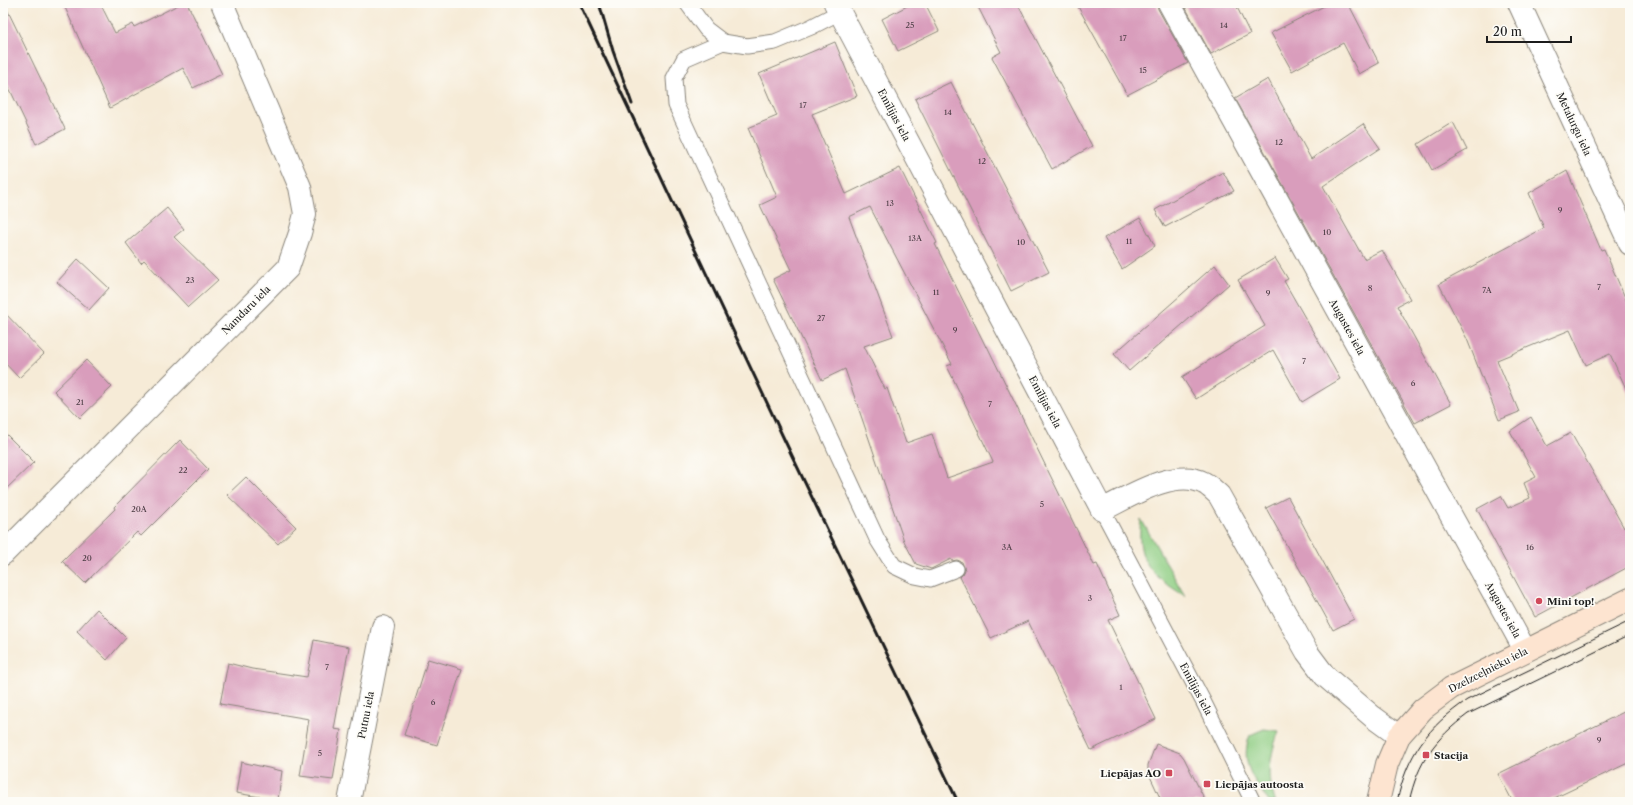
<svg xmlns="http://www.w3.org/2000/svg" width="1633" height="805" viewBox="0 0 1633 805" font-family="'Libre Caslon Text',serif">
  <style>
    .green { fill: #90ce84; stroke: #567550 }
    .building { fill: #d99dbc; fill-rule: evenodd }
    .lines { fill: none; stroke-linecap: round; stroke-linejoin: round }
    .lane-casing { stroke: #89847a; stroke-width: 17 }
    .street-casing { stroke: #89847a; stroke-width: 24 }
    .secondary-casing { stroke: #89847a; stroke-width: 24 }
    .lane { stroke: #fff; stroke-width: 15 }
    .street { stroke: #fff; stroke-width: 22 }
    .secondary { stroke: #fde4d0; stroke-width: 22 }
    .tram { stroke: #1c1c1c; stroke-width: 1 }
    .rail { stroke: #1c1c1c; stroke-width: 3 }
    .poi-dot { fill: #d1495b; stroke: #fdfcf7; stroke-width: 1.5 }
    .labels { text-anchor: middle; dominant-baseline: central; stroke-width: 3.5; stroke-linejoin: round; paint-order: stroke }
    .number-label { font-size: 8px; fill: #4b3c44 }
    .street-label { font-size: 10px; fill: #1c1c1c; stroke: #fdfcf7 }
    .poi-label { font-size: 10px; font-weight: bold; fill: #1c1c1c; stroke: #fdfcf7; text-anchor: start }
  </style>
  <rect width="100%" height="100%" fill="#fdfcf7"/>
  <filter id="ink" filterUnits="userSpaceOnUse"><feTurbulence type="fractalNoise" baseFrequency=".025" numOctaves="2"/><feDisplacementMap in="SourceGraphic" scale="8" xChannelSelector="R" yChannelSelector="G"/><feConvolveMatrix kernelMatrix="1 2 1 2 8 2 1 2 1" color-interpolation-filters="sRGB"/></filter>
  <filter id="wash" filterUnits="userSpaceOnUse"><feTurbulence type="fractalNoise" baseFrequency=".012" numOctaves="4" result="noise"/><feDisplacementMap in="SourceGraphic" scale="16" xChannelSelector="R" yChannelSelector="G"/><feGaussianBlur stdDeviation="0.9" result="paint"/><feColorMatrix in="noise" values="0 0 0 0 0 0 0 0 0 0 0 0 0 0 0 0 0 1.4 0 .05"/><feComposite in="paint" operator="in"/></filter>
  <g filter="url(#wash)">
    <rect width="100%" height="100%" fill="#f6ebd7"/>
    <g class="green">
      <path d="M1141 519 1185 596C1151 575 1135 562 1141 519Z"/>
      <path d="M1264 729 1279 731C1270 755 1266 778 1276 802H1269C1254 780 1239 763 1250 735Z"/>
    </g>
    <g id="blocks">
      <g class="building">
        <polygon points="3,3 4,3 65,129 36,144 3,75"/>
        <polygon points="63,3 100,3 115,33 133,24 134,27 182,3 187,3 222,74 193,88 183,68 110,108"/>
        <polygon points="913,3 925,3 939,31 898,51 882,19"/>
        <polygon points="976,3 1017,3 1092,146 1052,169 992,57 1001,52"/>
        <polygon points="1076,3 1157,3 1158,9 1188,63 1127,95"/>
        <polygon points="1183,3 1235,3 1250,34 1211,54"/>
        <polygon points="1330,3 1348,3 1379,63 1359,74 1343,43 1292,71 1271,33"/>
        <path d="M835 42 857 96 812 114 846 194 900 168 937 243 935 244 986 347 987 346 1094 565 1097 564 1120 615 1108 620 1156 719 1091 750 1028 621 991 638 960 577 963 574 965 570 962 562 957 560 952 561 951 559 931 569 916 564 904 541 845 369 822 380 773 279 791 270 760 205 777 197 748 128 777 116 759 74ZM870 207 952 364 947 366 993 462 947 478 932 434 906 443 887 388 885 389 864 346 893 336 849 217Z"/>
        <polygon points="1268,79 1311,159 1363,124 1380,148 1323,186 1364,259 1382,250 1410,299 1397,306 1451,404 1415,423 1235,98"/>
        <polygon points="951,82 1049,272 1011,291 915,99"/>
        <polygon points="1453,122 1467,150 1432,170 1418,144"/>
        <polygon points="1567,171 1601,250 1604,249 1630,309 1630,397 1610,354 1586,365 1570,330 1497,360 1519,412 1499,420 1467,339 1439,284 1544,228 1529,193"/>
        <polygon points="1223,172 1234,191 1165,227 1155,210"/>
        <polygon points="167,208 184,229 174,237 218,280 188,307 144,260 141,263 126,243"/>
        <polygon points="1140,218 1155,246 1122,269 1104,238"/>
        <polygon points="1275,258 1288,279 1284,281 1340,379 1302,402 1273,350 1196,399 1182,377 1265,326 1238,280"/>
        <polygon points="78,259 109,288 89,310 57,282"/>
        <polygon points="1215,265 1229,284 1129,371 1114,354"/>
        <polygon points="3,311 44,354 19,378 3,361"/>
        <polygon points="86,360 112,387 80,418 54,391"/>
        <polygon points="1531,417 1547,446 1571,433 1624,528 1630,525 1630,566 1535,617 1477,509 1501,496 1508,508 1530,498 1524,483 1536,477 1510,431"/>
        <polygon points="3,431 34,462 3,492"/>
        <polygon points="180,440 208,469 141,536 137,532 85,583 62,561 115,509 114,507"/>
        <polygon points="246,477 296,527 278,544 227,495"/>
        <polygon points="1288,497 1354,619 1333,630 1266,508"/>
        <polygon points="97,609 126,638 107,660 77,631"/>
        <polygon points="314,640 349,647 334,729 341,730 333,780 300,776 309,719 220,704 228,663 252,669 307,677"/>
        <polygon points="428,659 462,669 437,745 404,735"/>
        <polygon points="1630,709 1630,762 1546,802 1513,802 1498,774"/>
        <polygon points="1156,744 1180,753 1184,758 1206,802 1162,802 1148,772 1148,765"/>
        <polygon points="241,762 282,771 278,800 236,793"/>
      </g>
    </g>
  </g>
  <g filter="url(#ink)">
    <use href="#blocks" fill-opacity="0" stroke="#89847a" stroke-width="1"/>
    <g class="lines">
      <g class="lane-casing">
        <g id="lane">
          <polyline points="687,3 706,29 723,42"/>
          <polyline points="840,12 811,27 775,42 747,46 723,42 684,59 674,78 676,105 877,539 894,566 915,576 930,579 956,569"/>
          <polyline points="1102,510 1203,701 1253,802"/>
        </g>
      </g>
      <g class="street-casing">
        <g id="street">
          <path d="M835 3 1102 510C1129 497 1174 467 1204 483 1210 486 1214 491 1219 495L1307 652 1325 676 1373 717 1399 736"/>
          <polyline points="1169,3 1525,650"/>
          <polyline points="1519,3 1630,244"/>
          <polyline points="3,554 288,268 300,233 305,214 300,187 222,3"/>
          <polyline points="349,802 383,627"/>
        </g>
      </g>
      <g class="secondary-casing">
        <polyline id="secondary" points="1378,802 1387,764 1399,736 1423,709 1451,688 1630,599"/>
      </g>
      <use href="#lane" class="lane"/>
      <use href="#street" class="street"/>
      <use href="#secondary" class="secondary"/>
      <g class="tram">
        <path d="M1397 802C1407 754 1428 727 1467 700L1630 621"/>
        <path d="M1409 802C1418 761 1435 739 1468 714L1630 635"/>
      </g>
      <g class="rail">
        <polyline points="579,3 784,439 958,802"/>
        <polyline points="599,3 613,51 632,104"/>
      </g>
    </g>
  </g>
  <g class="poi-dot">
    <circle cx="1539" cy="601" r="4"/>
    <rect x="1422" y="751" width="8" height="8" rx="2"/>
    <rect x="1165" y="769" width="8" height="8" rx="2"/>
    <rect x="1203" y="780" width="8" height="8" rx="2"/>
  </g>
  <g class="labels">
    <g class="number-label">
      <text x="910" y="25">25</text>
      <text x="1224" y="25">14</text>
      <text x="1123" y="38">17</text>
      <text x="1143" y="70">15</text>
      <text x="803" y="105">17</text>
      <text x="948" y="112">14</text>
      <text x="1279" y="142">12</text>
      <text x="982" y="161">12</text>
      <text x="890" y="203">13</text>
      <text x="1560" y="210">9</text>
      <text x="1327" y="232">10</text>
      <text x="915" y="238">13A</text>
      <text x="1129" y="241">11</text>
      <text x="1021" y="242">10</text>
      <text x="190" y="280">23</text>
      <text x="1599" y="287">7</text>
      <text x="1370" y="288">8</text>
      <text x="1487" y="290">7A</text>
      <text x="936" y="292">11</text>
      <text x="1268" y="293">9</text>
      <text x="821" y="318">27</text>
      <text x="955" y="330">9</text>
      <text x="1304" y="361">7</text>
      <text x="1413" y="383">6</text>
      <text x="80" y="402">21</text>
      <text x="990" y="404">7</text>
      <text x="183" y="470">22</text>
      <text x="1042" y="504">5</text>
      <text x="139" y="509">20A</text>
      <text x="1007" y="547">3A</text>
      <text x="1530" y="547">16</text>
      <text x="87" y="558">20</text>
      <text x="1090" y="598">3</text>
      <text x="327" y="667">7</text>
      <text x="1121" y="687">1</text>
      <text x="433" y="702">6</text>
      <text x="1599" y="740">9</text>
      <text x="320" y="753">5</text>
    </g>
    <g class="street-label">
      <text transform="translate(894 115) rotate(62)">Emīlijas iela</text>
      <text transform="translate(1574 124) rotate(65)">Metalurgu iela</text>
      <text transform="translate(246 310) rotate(-45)">Namdaru iela</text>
      <text transform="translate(1347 327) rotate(61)">Augustes iela</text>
      <text transform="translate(1045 402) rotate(62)">Emīlijas iela</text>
      <text transform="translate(1503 610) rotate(61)">Augustes iela</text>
      <text transform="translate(1488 670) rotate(-27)">Dzelzceļnieku iela</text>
      <text transform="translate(1196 689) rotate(62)">Emīlijas iela</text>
      <text transform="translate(366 715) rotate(-79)">Putnu iela</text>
    </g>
    <g class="poi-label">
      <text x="1547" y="601">Mini top!</text>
      <text x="1434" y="755">Stacija</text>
      <text x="1161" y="773" text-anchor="end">Liepājas AO</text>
      <text x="1215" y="784">Liepājas autoosta</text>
    </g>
  </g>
  <rect width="1633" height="805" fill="none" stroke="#fdfcf7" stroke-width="16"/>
  <path d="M1487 36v6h84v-6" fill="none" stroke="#1c1c1c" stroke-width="2"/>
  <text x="1493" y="36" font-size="12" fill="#1c1c1c" stroke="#fdfcf7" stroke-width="3" paint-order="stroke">20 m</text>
</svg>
